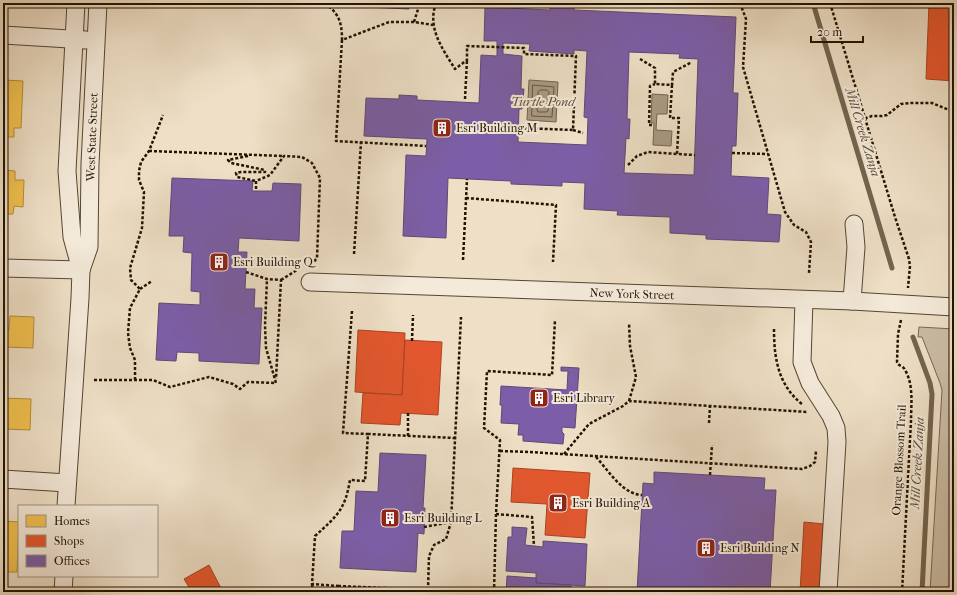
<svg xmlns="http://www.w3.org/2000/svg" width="957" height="595" viewBox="0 0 957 595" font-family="'IM FELL French Canon',serif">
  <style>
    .green { fill: #cbbca5; stroke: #766853 }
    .water { fill: #a99a83; stroke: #73644f }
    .homes { fill: #f2c14e; stroke: #b48d37 }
    .shops { fill: #e4572e; stroke: #aa4320 }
    .offices { fill: #7b5ea7; stroke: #604875; fill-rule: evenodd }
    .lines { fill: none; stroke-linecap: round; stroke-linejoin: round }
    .shore { stroke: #665642; stroke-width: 1 }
    .stream { stroke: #73644f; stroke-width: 5 }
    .minor-casing { stroke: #554632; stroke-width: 19 }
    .path { stroke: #221301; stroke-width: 2.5; stroke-dasharray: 3 2; stroke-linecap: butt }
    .minor { stroke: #f4eada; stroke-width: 17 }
    .labels { text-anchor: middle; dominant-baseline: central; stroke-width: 4; stroke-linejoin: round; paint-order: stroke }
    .poi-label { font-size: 12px; fill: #221301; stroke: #f4eada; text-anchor: start }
    .street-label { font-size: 12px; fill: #221301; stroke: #f4eada }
    .water-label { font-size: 13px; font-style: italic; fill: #5f503c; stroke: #f4eada }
  </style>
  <rect width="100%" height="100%" fill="#eedfc6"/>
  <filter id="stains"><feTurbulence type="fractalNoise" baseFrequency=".005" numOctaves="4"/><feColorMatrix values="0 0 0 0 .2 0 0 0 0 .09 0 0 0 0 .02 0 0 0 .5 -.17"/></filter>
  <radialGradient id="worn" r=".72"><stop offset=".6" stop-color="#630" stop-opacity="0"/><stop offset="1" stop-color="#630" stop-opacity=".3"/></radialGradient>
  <polygon class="green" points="919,327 954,329 954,592 930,592 942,390 940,383 922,337 918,337"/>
  <g class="water">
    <polygon points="529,80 558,82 556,122 527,120"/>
    <polygon points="652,94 668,95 667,114 657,114 656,130 672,131 671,146 653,145 654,123 651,123"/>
  </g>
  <g class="homes">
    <polygon points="3,3 28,3 28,6 3,4"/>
    <polygon points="3,80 23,81 21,128 14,128 14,137 3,137"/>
    <polygon points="3,170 15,171 15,180 24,180 23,207 14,206 13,214 3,214"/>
    <polygon points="10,316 34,317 33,348 3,347 3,330 9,330"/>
    <polygon points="3,398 31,399 30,430 4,429"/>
    <polygon points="3,521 19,522 17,572 3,572"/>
  </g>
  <g class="shops">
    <polygon points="929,3 954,3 954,81 926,79"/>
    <polygon points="358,330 405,333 402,395 355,392"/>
    <polygon points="405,340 442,342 438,415 401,413 400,425 361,423 363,393 402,395"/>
    <polygon points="513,468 590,473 585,538 545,535 547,504 511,502"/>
    <polygon points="804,522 824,524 820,592 800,592"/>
    <polygon points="209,565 223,592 192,592 184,579"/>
  </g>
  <g class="offices">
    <polygon points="366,3 409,3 409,9 366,7"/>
    <path d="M550 5 574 6V10L736 17 733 93H738L736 146H732L731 176 769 178 767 214 781 215 779 242 706 239V235L670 233V217L617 215 618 211 584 209 585 183 562 182V186L511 184V181L448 178 446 238 403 236 406 155 426 156 427 139 364 136 366 98 399 99V95L417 96V100L479 103 481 55 497 56V41H484L485 7 550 10ZM503 43 530 44 529 51 574 54V50L587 51 584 117 588 118 587 145 518 142 519 109H522L524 89H521L522 56 503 54ZM629 52 680 54 679 58 698 59 694 175 624 173 626 138 629 139 630 119H627Z"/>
    <polygon points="172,178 253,181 252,191 272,191 273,183 301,184 299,241 239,238 238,252 247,252 245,289 255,289 254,308 262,308 259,364 199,361 199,353 177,352 176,361 156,360 159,303 200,305 200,292 191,291 192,253 183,252 184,236 169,236"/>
    <polygon points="561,367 579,368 575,428 562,427 562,432 564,434 563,444 523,441 523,435 518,435 519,424 501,423 502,405 500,405 501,386 567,390 568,371 561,371"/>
    <polygon points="380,453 426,455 423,508 425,508 424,534 418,533 416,572 340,568 342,531 354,531 356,491 378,492"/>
    <polygon points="654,472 765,478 764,490 776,490 770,592 637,592 643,483 654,484"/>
    <polygon points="512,527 527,528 525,545 543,547 543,541 587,544 585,586 536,583 536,573 506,571 508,537 512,537"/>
    <polygon points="507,576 536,578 536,583 571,585 571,592 506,592"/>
  </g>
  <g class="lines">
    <g class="shore">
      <polygon points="533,85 554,87 552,117 532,116"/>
      <polygon points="540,90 547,90 549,92 548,111 546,112 538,112 537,110 538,92"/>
    </g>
    <g class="stream">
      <polyline points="813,3 892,268"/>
      <polyline points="913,337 930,383 932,394 922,592"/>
    </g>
    <g class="minor-casing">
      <g id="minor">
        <polyline points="3,35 86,40"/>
        <polyline points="3,268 81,270"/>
        <polyline points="81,270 89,247 90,164 98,3"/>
        <polyline points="310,282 852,301 954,307"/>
        <polyline points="804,300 802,362 810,383 831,416 836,428 837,442 828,592"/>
        <polyline points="852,301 856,247 854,224"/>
        <polyline points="3,479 67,483"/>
        <polyline points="66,506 80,298 81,270 72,237 67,171 76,3"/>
        <polyline points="63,592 64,576"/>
      </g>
    </g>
    <g class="path">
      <path d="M325 3C339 14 342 22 342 40L389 22H414L433 25"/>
      <path d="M436 3C427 28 442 48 455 69L467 60V46L524 48V54L576 56 573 130 521 128"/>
      <polyline points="740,3 746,19 743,67 785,212 794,225 806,232 811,242 809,273"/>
      <polyline points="830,3 895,217 909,259 910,266 908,288"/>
      <polyline points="414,22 420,3"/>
      <polyline points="342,40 336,141 426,146"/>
      <polyline points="640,59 655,68 655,84 672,85 673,72 692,62"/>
      <polyline points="672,85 670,118 679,118 677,154 695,155"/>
      <polyline points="465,99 467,60"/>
      <polyline points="860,120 872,116 882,116 887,115 901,104 911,103 932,103 954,112"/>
      <polyline points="652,125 649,125 650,86 655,84"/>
      <polyline points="573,130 583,133"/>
      <polyline points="149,151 283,156"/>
      <polyline points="732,153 768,154"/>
      <polyline points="248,156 228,160 231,163 265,170 265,172 241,172 236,173 237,177 256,181"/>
      <polyline points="628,165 637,156 648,152 677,154"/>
      <polyline points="256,189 256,181 270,175 284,156 302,157 312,163 320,178 317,258 311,265"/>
      <polyline points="466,198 556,205 553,262"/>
      <polyline points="354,254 361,142"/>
      <polyline points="463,260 467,179"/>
      <polyline points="246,272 267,279 281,280 276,379"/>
      <polyline points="281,280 297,270"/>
      <polyline points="140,289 152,281"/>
      <polyline points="352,311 343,433 368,434"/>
      <path d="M901 320 898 334 897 362 898 364C900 366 904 367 905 370 914 385 911 405 911 421L902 592"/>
      <path d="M774 329C774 358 778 385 802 404"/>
      <polyline points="412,341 413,315"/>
      <polyline points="94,380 153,380 170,387 209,377 233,384 240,389 248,382 276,383 266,348 265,326 267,279"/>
      <polyline points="135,380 135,360 130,348 128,333 130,308 140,289 131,280 130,268 142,228 144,192 139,180 139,171 141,162 149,151 163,115"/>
      <polyline points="629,401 636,377 630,346 629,323"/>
      <polyline points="709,423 710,406"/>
      <polyline points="408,436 408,413"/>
      <polyline points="500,451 529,452 802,469 810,466 815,462 816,451"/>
      <polyline points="564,454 589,424 623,406 629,401 808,412"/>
      <path d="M596 457C609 471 622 494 642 495"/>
      <polyline points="710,475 712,445"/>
      <polyline points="496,514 532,517 534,546"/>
      <polyline points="424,527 451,522"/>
      <polyline points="312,584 313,592"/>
      <path d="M339 586 312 584 315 536C337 516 345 510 350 480L365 481 368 434 455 438"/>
      <polyline points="339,592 339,586 428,590 429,556 434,545 446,539 451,522 461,317"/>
      <polyline points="494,592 496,514 500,440 484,428 487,371 552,375 555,320"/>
    </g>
    <use href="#minor" class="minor"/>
  </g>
  <defs>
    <g id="building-square" transform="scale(1)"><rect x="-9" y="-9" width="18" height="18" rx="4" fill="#8f2418" stroke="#f4eada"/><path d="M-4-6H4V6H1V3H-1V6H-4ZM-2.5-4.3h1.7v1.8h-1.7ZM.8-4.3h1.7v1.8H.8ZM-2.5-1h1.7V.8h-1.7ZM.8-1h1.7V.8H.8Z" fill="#fff"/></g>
  </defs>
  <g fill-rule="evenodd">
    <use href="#building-square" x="442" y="128"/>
    <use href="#building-square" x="219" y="262"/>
    <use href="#building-square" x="539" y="398"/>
    <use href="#building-square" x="558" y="503"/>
    <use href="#building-square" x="390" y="518"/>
    <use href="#building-square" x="706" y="548"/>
  </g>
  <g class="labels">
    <g class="poi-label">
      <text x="456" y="128">Esri Building M</text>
      <text x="233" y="262">Esri Building Q</text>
      <text x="553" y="398">Esri Library</text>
      <text x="572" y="503">Esri Building A</text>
      <text x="404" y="518">Esri Building L</text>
      <text x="720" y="548">Esri Building N</text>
    </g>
    <g class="street-label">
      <text transform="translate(92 137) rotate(-88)">West State Street</text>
      <text transform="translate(632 294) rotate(2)">New York Street</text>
      <text transform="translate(899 460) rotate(-87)">Orange Blossom Trail</text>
    </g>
    <g class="water-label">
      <text x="543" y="101">Turtle Pond</text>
      <text transform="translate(863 132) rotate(73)">Mill Creek Zanja</text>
      <text transform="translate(917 463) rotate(-87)">Mill Creek Zanja</text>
    </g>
  </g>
  <rect width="957" height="595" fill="none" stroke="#eedfc6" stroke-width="16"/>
  <rect x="4" y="4" width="949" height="587" fill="none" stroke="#221301" stroke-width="2"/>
  <rect x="8" y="8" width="941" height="579" fill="none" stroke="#221301"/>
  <rect x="18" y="505" width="140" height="72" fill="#f4eada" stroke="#a09483"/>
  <rect x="26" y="515" width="20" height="12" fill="#f2c14e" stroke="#a09483"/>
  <text x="54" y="525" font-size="12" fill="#221301">Homes</text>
  <rect x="26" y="535" width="20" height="12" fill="#e4572e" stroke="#a09483"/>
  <text x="54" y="545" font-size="12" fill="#221301">Shops</text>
  <rect x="26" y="555" width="20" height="12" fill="#7b5ea7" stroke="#a09483"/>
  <text x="54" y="565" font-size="12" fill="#221301">Offices</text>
  <path d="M811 36v6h52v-6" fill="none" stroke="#221301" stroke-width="2"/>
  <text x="817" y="36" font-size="12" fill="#221301" stroke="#f4eada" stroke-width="3" paint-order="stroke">20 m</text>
  <rect width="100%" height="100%" filter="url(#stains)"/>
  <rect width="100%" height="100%" fill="url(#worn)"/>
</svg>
